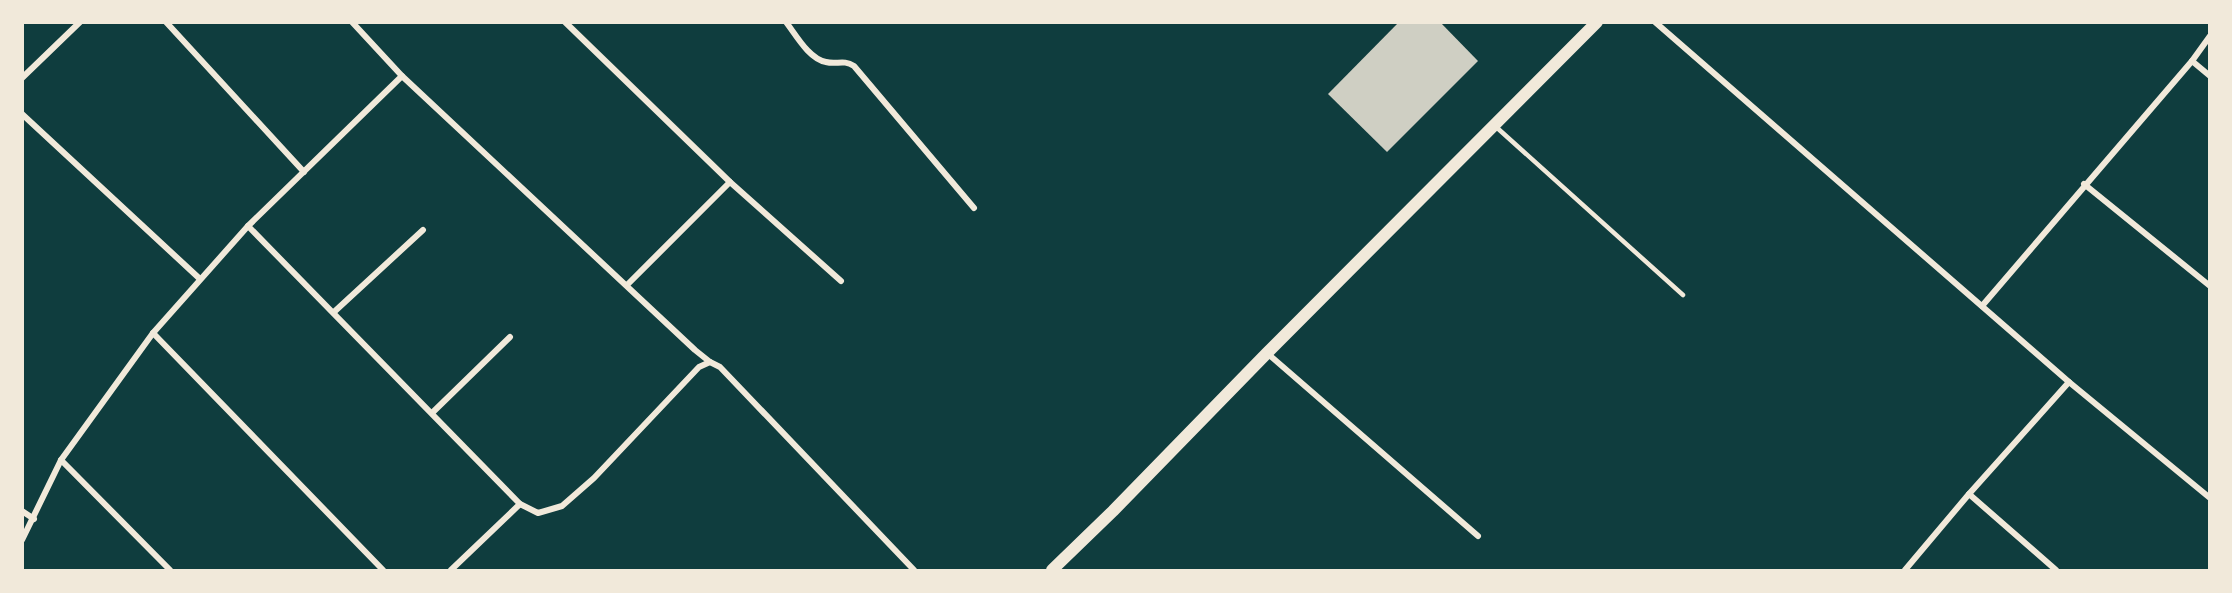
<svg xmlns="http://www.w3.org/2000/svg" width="2232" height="593" viewBox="0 0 2232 593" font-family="'Sofia Sans Condensed',sans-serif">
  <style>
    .building { fill: #cfcfc3 }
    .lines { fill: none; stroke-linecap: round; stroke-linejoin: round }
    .service { stroke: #f1e9da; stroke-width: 4.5 }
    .minor { stroke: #f1e9da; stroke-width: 6 }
    .secondary { stroke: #f1e9da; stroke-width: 12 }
  </style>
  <rect width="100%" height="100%" fill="#0f3d3e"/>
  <polygon class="building" points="1399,22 1440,22 1478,61 1387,152 1328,94"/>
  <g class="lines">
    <polyline class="service" points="1495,126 1683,295"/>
    <g class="minor">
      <polyline points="166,22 304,172"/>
      <polyline points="352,22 402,76 695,350 710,362 720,367 914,570"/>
      <polyline points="565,22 730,182 841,281"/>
      <path d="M786 22C796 35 809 59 826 62 837 65 843 59 854 66L974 208"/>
      <polyline points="1655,22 2069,382 2210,498"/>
      <polyline points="2192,61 2210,76"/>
      <polyline points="22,78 80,22"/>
      <polyline points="22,114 200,279"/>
      <polyline points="2084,184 2210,286"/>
      <polyline points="248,226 520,504 538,513 562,506 594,478 699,367 710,362"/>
      <polyline points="627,285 730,182"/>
      <polyline points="1982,306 2192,61 2210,36"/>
      <polyline points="334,312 423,230"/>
      <polyline points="153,333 383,570"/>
      <polyline points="1267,353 1478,536"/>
      <polyline points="432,413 510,337"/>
      <polyline points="61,460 170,570"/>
      <polyline points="1969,494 2056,570"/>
      <polyline points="22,511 34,519"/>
      <polyline points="22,540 61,460 153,333 248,226 402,76"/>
      <polyline points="451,570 520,504"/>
      <polyline points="1905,570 1969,494 2069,382"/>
    </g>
    <polyline class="secondary" points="1052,570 1113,511 1267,353 1597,22"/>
  </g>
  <rect width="2232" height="593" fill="none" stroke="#f1e9da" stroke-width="48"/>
</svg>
